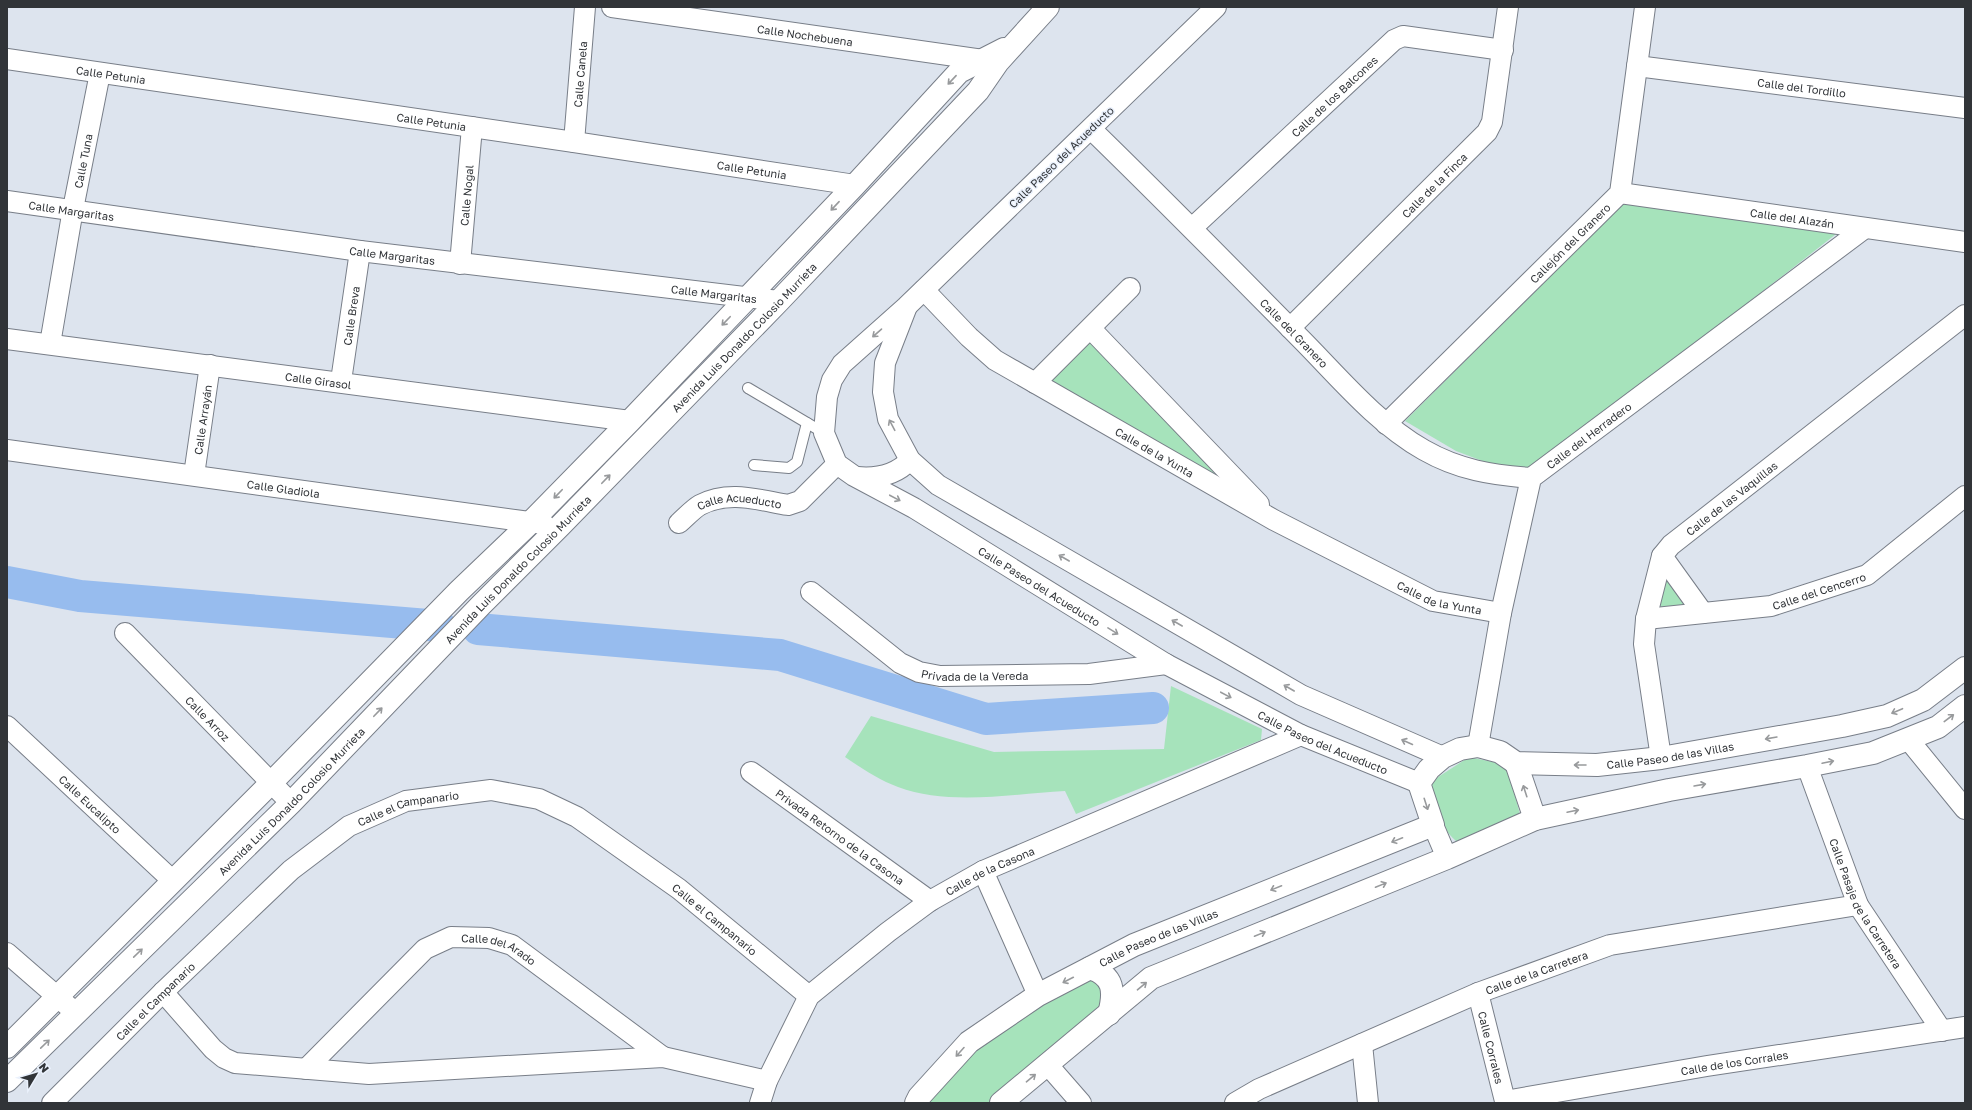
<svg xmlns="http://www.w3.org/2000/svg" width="1972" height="1110" viewBox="0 0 1972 1110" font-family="'Golos Text',sans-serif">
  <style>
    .green { fill: #a6e3bb }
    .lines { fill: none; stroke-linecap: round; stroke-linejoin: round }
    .river { stroke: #97bcee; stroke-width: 32 }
    .service-casing { stroke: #787e88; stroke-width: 12 }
    .minor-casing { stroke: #787e88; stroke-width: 22 }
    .tertiary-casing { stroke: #787e88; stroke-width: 24 }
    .service { stroke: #fff; stroke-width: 10 }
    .minor { stroke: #fff; stroke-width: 20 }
    .tertiary { stroke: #fff; stroke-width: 22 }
    .oneway { stroke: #989a9c }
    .labels { text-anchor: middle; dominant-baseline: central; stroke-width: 3; stroke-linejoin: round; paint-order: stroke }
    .street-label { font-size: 11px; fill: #313438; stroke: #eaf1fc }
  </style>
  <rect width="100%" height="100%" fill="#dde4ee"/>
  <g class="green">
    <polygon points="1624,203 1840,231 1530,473 1493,465 1456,451 1405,421"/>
    <polygon points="1092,334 1253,503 1042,382"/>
    <polygon points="1663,564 1698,610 1650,615"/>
    <path d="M1171 686 1262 729 1261 740 1076 814 1065 791C1012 794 948 806 898 787 879 780 861 768 845 757L871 716 994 752 1164 749Z"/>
    <path d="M1469 757 1507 765 1522 822 1464 847C1441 832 1432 809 1432 781Z"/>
    <polygon points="1091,977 1104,987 1103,1011 993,1103 921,1103 980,1040"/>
  </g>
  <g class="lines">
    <g class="river">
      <polyline points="7,582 80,596 440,626"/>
      <polyline points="478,629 780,655 986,719 1153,708"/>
    </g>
    <g class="service-casing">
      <g id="service">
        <polyline points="748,388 824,433"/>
        <polyline points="754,465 789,468 797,462 807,423"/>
      </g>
    </g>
    <g class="minor-casing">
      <g id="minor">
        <path id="s1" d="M612 7 990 61"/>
        <path id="s2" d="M1216 7 906 307 842 364 832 380 827 397 824 433 837 464 854 476 914 508 1166 664 1301 735 1419 783"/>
        <path id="s3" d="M7 59 574 142 855 185"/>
        <path id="s4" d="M1637 66 1965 108"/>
        <path id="s5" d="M1091 129C1161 197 1230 267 1299 337 1338 376 1375 422 1424 450 1459 470 1492 475 1531 478"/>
        <path id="s6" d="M574 142 585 7"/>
        <path id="s7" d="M1620 193 1965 242"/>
        <path id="s8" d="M7 201 360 251 779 301"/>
        <path id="s9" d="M1192 228 1394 40 1403 36 1503 50"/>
        <path id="s10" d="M460 264 472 127"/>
        <path id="s11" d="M924 290 969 337 995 360 1274 520 1433 601 1501 613"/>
        <polyline points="906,309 885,363 883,392 888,419 910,460 938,485 1301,695 1443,757"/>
        <path id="s12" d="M1290 328 1487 132 1492 122 1508 7"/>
        <polyline points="1091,329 1259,504"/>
        <path id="s13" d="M7 339 630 421"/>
        <path id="s14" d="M50 344 73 209 100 73"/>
        <path id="s15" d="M341 381 360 251"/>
        <polyline points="1035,383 1130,288"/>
        <path id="s16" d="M1386 424 1620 193 1645 7"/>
        <path id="s17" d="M7 450 544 524"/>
        <path id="s18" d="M194 475 210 365"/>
        <path d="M857 477C878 479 896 475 910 460"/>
        <path id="s19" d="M679 523C686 517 693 509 700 505 729 490 758 500 788 505L800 501 837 464"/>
        <polyline points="1662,556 1703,613"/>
        <path id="s20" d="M811 592 900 663 919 672 940 676 1089 674 1166 664"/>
        <path id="s21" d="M1646 619 1771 606 1867 575 1965 496"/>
        <path id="s22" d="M125 633 291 803"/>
        <path id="s23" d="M7 726 173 881"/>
        <polyline points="1908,739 1965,809"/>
        <path id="s24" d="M1478 746 1501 613 1531 478 1865 228"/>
        <path id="s25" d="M1661 758 1644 644 1646 619 1662 556 1671 545 1965 315"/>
        <path id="s26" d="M1807 766 1858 905 1942 1031"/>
        <path id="s27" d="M751 772 930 901"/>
        <polyline points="1433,825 1447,858"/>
        <polyline points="983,871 1038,995"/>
        <polyline points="7,953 76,1013"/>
        <polyline points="163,992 213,1049 224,1058 235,1063 369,1074 663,1057 767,1081"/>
        <path id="s28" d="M1478 993 1505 1101 1707 1066 1965 1027"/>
        <polyline points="1362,1044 1368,1103"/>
        <polyline points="1047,1064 1081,1103"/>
        <path id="s29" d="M306 1069 425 949 451 937 489 938 512 945 663 1057"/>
        <path id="s30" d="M52 1103 163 992 291 870 349 826 406 801 491 790 539 799 577 817 679 889 809 996"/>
        <path id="s31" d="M760 1103 767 1081 809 996 888 932 930 901 983 871 1301 735"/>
        <path id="s32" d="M1235 1103 1259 1089 1478 993 1610 945 1858 905"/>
      </g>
    </g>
    <g class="tertiary-casing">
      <g id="tertiary">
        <polyline points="1516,763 1535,819"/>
        <path d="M1090 968C1114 976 1115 991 1109 1014"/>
        <polyline points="7,1047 271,783 459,591 530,523 630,421 855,185 959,72 1004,49"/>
        <path id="s33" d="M7 1081 291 803 481 605 560 526 779 301 978 91 998 62 1048 7"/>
        <path id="s34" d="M916 1103 919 1097 969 1042 1038 995 1134 945 1433 825 1419 783 1429 769 1443 757 1460 749 1478 746 1500 752 1516 763 1597 765 1661 758 1842 726 1887 716 1923 700 1965 668"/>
        <polyline points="1001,1103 1151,978 1447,858 1535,819 1669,790 1807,766 1873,753 1938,727 1965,706"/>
      </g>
    </g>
    <use href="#service" class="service"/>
    <use href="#minor" class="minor"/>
    <use href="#tertiary" class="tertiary"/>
  </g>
  <defs><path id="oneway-shaft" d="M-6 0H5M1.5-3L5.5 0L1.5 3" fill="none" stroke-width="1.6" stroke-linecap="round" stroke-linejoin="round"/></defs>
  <g class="oneway">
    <use href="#oneway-shaft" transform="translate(952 80) rotate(133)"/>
    <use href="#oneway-shaft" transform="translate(835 206) rotate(133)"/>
    <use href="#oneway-shaft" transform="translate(726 321) rotate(134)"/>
    <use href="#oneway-shaft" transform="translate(877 333) rotate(139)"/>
    <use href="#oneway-shaft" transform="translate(892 425) rotate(-118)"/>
    <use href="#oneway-shaft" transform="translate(606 479) rotate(-46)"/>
    <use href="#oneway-shaft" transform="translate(558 494) rotate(134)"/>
    <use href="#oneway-shaft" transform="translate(895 498) rotate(28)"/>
    <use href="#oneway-shaft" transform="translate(1064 558) rotate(-150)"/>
    <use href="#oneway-shaft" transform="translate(1177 623) rotate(-150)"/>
    <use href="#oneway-shaft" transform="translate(1113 631) rotate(32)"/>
    <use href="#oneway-shaft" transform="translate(1289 688) rotate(-150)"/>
    <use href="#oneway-shaft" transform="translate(1226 695) rotate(28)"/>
    <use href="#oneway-shaft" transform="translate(1897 711) rotate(157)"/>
    <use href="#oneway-shaft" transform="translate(378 712) rotate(-46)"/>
    <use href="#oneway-shaft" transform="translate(1949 718) rotate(-37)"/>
    <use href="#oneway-shaft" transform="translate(1771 738) rotate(170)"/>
    <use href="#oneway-shaft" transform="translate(1407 742) rotate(-156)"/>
    <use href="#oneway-shaft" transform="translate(1828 762) rotate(-12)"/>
    <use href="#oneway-shaft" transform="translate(1580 765) rotate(-180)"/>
    <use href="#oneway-shaft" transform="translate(1700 785) rotate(-10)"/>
    <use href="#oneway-shaft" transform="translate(1525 791) rotate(-108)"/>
    <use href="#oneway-shaft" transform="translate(1426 804) rotate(72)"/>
    <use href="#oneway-shaft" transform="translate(1573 811) rotate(-12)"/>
    <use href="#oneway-shaft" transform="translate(1397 840) rotate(158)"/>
    <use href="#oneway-shaft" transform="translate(1381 885) rotate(-22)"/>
    <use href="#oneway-shaft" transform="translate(1276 888) rotate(158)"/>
    <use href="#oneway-shaft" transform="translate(1260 934) rotate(-22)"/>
    <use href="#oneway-shaft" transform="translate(138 953) rotate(-44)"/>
    <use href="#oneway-shaft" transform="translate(1068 980) rotate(153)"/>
    <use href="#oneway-shaft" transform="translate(1142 986) rotate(-40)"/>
    <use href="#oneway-shaft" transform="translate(45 1044) rotate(-44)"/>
    <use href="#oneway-shaft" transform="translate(960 1052) rotate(132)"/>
    <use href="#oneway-shaft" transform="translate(1031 1078) rotate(-40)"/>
  </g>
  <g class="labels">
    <g class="street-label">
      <text stroke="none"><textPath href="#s1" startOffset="195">Calle Nochebuena</textPath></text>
      <text stroke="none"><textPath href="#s3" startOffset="105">Calle Petunia</textPath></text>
      <text stroke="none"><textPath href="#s6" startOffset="68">Calle Canela</textPath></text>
      <text stroke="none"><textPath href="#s4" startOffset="166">Calle del Tordillo</textPath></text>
      <text stroke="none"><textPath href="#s9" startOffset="194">Calle de los Balcones</textPath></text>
      <text stroke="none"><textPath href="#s3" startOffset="429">Calle Petunia</textPath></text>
      <text transform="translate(1061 157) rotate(-44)">Calle Paseo del Acueducto</text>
      <text stroke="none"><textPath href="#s14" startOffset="186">Calle Tuna</textPath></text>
      <text stroke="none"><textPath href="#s3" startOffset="753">Calle Petunia</textPath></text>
      <text stroke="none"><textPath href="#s12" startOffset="203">Calle de la Finca</textPath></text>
      <text stroke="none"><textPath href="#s10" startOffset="69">Calle Nogal</textPath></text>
      <text stroke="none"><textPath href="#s8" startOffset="65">Calle Margaritas</textPath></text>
      <text stroke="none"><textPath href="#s7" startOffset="174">Calle del Alazán</textPath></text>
      <text stroke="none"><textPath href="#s16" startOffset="258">Callejón del Granero</textPath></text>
      <text stroke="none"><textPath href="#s8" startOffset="389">Calle Margaritas</textPath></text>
      <text stroke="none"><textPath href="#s8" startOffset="713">Calle Margaritas</textPath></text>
      <text stroke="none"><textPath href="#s15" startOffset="66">Calle Breva</textPath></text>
      <text stroke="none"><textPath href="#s5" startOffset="288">Calle del Granero</textPath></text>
      <text stroke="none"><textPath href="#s33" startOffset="1047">Avenida Luis Donaldo Colosio Murrieta</textPath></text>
      <text stroke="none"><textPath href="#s13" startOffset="314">Calle Girasol</textPath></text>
      <text stroke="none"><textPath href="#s18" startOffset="56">Calle Arrayán</textPath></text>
      <text stroke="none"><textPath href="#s24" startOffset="345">Calle del Herradero</textPath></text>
      <text stroke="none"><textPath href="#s11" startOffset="284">Calle de la Yunta</textPath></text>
      <text stroke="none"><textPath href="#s17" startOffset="279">Calle Gladiola</textPath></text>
      <text stroke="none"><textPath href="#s25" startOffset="296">Calle de las Vaquillas</textPath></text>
      <text stroke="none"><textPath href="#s19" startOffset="68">Calle Acueducto</textPath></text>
      <text stroke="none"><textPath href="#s33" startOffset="723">Avenida Luis Donaldo Colosio Murrieta</textPath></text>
      <text stroke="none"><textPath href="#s2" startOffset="860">Calle Paseo del Acueducto</textPath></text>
      <text stroke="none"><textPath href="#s21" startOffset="176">Calle del Cencerro</textPath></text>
      <text stroke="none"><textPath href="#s11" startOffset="605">Calle de la Yunta</textPath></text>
      <text stroke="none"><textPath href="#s20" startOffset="191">Privada de la Vereda</textPath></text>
      <text stroke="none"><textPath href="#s22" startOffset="119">Calle Arroz</textPath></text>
      <text stroke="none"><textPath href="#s2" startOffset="1184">Calle Paseo del Acueducto</textPath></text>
      <text stroke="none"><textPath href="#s34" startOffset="909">Calle Paseo de las Villas</textPath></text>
      <text stroke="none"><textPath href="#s33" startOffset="399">Avenida Luis Donaldo Colosio Murrieta</textPath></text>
      <text stroke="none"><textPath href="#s23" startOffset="114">Calle Eucalipto</textPath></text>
      <text stroke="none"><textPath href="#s30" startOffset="469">Calle el Campanario</textPath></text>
      <text stroke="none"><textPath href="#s27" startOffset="110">Privada Retorno de la Casona</textPath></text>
      <text stroke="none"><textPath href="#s31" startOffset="339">Calle de la Casona</textPath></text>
      <text stroke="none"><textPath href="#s26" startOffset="150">Calle Pasaje de la Carretera</textPath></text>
      <text stroke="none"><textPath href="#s30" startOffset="817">Calle el Campanario</textPath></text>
      <text stroke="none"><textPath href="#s34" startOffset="298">Calle Paseo de las Villas</textPath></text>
      <text stroke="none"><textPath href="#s29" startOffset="248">Calle del Arado</textPath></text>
      <text stroke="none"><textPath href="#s32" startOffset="329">Calle de la Carretera</textPath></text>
      <text stroke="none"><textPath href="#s30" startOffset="145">Calle el Campanario</textPath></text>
      <text stroke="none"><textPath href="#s28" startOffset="56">Calle Corrales</textPath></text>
      <text stroke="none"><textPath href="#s28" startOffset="344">Calle de los Corrales</textPath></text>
    </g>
  </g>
  <rect width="1972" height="1110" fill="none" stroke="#313438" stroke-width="16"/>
  <g transform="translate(36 1074) rotate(52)" stroke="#eaf1fc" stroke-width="3" paint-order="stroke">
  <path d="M0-3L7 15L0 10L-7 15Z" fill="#313438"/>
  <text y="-6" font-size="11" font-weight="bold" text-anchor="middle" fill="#313438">N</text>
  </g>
</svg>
